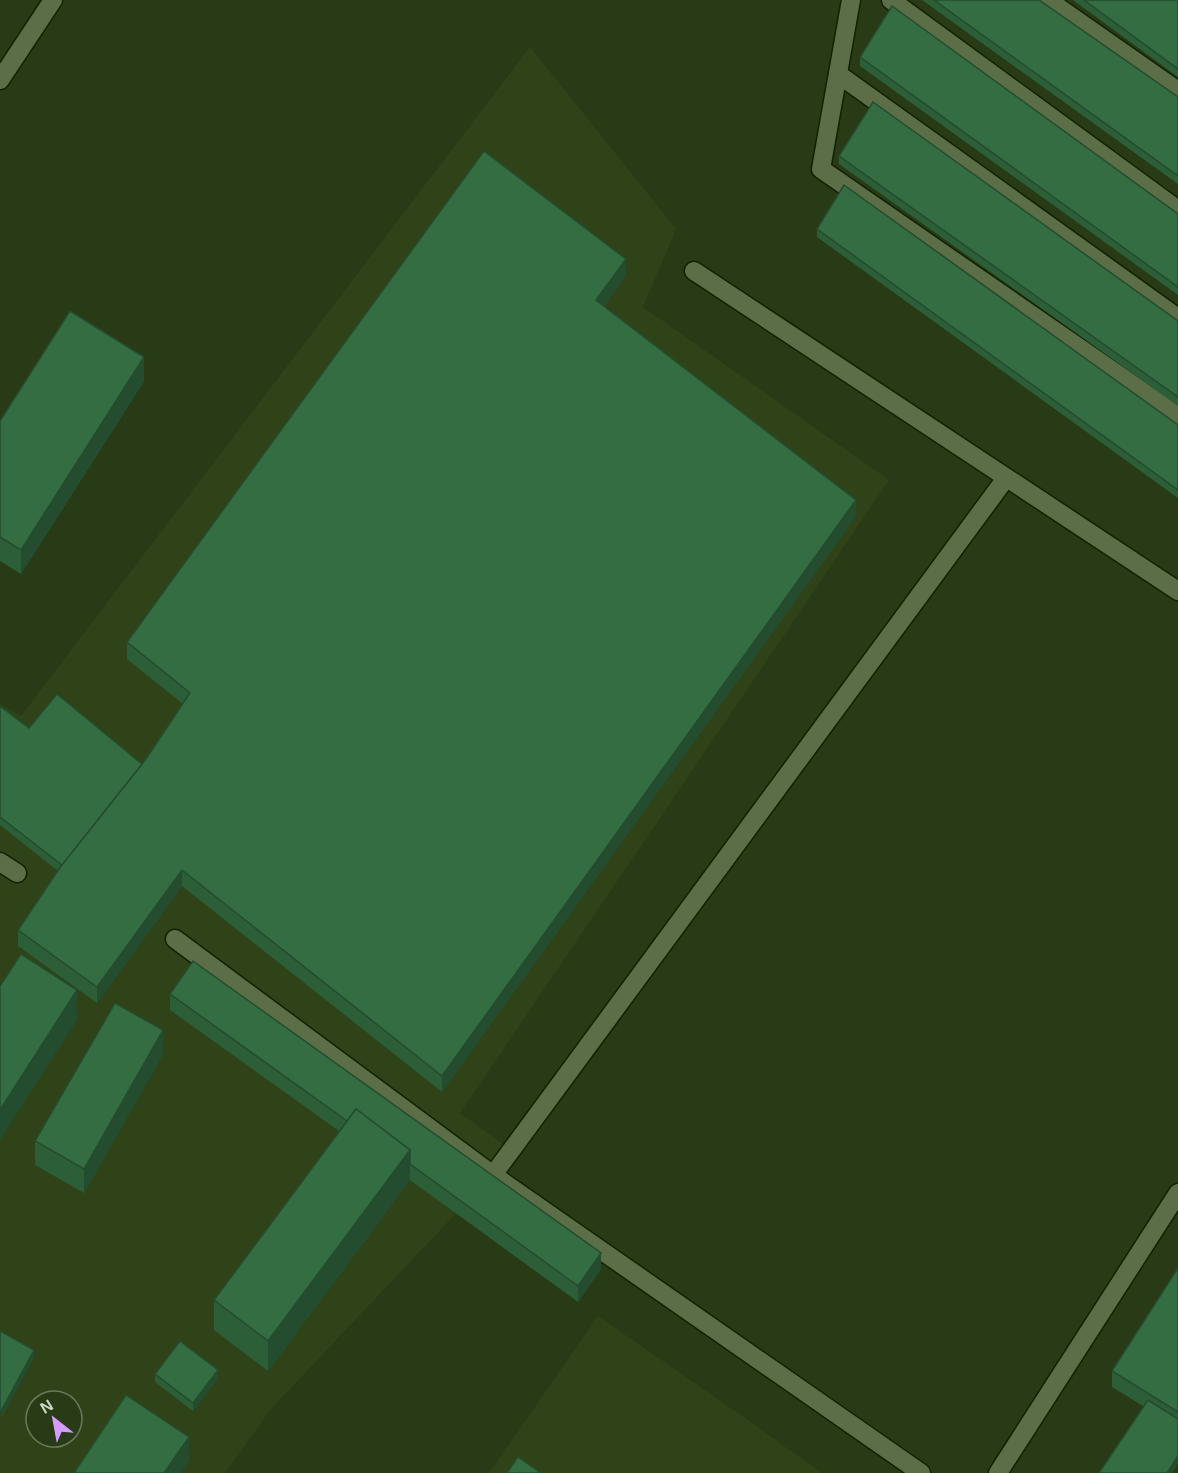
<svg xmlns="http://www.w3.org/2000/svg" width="1178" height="1473" viewBox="0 0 1178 1473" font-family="Helvetica,sans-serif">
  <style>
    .built { fill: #304318; fill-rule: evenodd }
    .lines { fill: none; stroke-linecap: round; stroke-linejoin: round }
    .minor-casing { stroke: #122100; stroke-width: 21 }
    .minor { stroke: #5b6e48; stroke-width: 18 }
    .wall { fill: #2c5e38 }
    .shaded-wall { fill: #244c2e }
    .building { fill: #336d41; stroke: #244c2e; stroke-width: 1.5 }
  </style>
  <rect width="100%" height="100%" fill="#293a16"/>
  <g class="built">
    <path d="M530 47 676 229 643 307 889 480 460 1113 514 1152 271 1409 225 1473H0V704L21 716ZM36 1401H72V1437H36Z"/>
    <polygon points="598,1316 745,1418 822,1473 489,1473"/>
  </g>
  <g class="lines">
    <g class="minor-casing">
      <g id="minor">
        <polyline points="851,0 821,169 1178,416"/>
        <polyline points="891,0 1178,210"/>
        <polyline points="1048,0 1178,91"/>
        <polyline points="838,74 1178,318"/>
        <polyline points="0,80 53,0"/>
        <polyline points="694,271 1178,591"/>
        <polyline points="0,862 17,873"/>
        <polyline points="175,939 493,1175 921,1473"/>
        <polyline points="493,1175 1006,478"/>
        <polyline points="998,1473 1178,1193"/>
      </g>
    </g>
    <use href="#minor" class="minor"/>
  </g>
  <g class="wall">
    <polygon points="922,0 1039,0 1178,97 1178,184"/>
    <polygon points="1073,0 1178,0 1178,77"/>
    <polygon points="860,57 1178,214 1178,295 860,66"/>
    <polygon points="839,156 1178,321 1178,406 839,164"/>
    <polygon points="817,229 1178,425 1178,498 817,237"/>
    <polygon points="626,275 604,306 856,516 442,1092 182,886 97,1003 18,946 18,930 58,871 0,825 0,706 29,728 142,764 183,704 127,659 127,642"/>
    <polygon points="144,381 21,574 0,561 0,421"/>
    <polygon points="170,994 601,1269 578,1302 410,1180 268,1371 214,1330 214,1300 339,1131 170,1010"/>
    <polygon points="163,1054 84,1193 35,1165 35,1141"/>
    <polygon points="1178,1268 1178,1464 1143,1406 1112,1387 1112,1371"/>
    <polygon points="155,1374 218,1378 193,1411 155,1382"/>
  </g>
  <g class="shaded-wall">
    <polygon points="626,259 626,275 596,316 596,300"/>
    <polygon points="144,357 144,381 21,574 21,550"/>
    <polygon points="856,500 856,516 442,1092 442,1076"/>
    <polygon points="182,870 182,886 97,1003 97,987"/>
    <polygon points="77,990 77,1020 0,1140 0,1110"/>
    <polygon points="163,1030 163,1054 84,1193 84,1169"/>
    <polygon points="410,1150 410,1180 268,1371 268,1341"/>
    <polygon points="601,1253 601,1269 578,1302 578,1286"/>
    <polygon points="34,1350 34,1358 1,1419 1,1411"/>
    <polygon points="218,1370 218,1378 193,1411 193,1403"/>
    <polygon points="189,1437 189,1461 180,1473 164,1473"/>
    <polygon points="1178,1456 1178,1464 1172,1473 1167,1473"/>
  </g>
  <g class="building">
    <polygon points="934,0 1039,0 1178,97 1178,176"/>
    <polygon points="1084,0 1178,0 1178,69"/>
    <polygon points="892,6 1178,214 1178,287 860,57"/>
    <polygon points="873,102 1178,321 1178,397 839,156"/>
    <polygon points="484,151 626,259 596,300 856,500 442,1076 182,870 97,987 18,930 65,860 146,759 190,693 127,642"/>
    <polygon points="844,185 1178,425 1178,490 817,229"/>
    <polygon points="70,311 144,357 21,550 0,537 0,421"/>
    <polygon points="57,694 142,764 62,865 0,817 0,706 29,728"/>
    <polygon points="21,954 77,990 0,1110 0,986"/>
    <polygon points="193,961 601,1253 578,1286 410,1164 410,1150 356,1109 347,1121 170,994"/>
    <polygon points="115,1003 163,1030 84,1169 35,1141"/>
    <polygon points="356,1109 410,1150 268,1341 214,1300"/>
    <polygon points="1178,1268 1178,1412 1112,1371"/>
    <polygon points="0,1331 34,1350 1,1411 0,1411"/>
    <polygon points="180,1341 218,1370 193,1403 155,1374"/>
    <polygon points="126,1395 189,1437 164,1473 74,1473"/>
    <polygon points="1148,1400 1178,1419 1178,1456 1167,1473 1099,1473"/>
    <polygon points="518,1457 541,1473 507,1473"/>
  </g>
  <g transform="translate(54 1419) rotate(329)"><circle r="28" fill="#293a16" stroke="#6a795b" stroke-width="1.5"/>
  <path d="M0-4.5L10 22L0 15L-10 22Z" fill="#d49cfc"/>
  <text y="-9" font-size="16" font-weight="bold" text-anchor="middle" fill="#ccd7c3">N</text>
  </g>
</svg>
